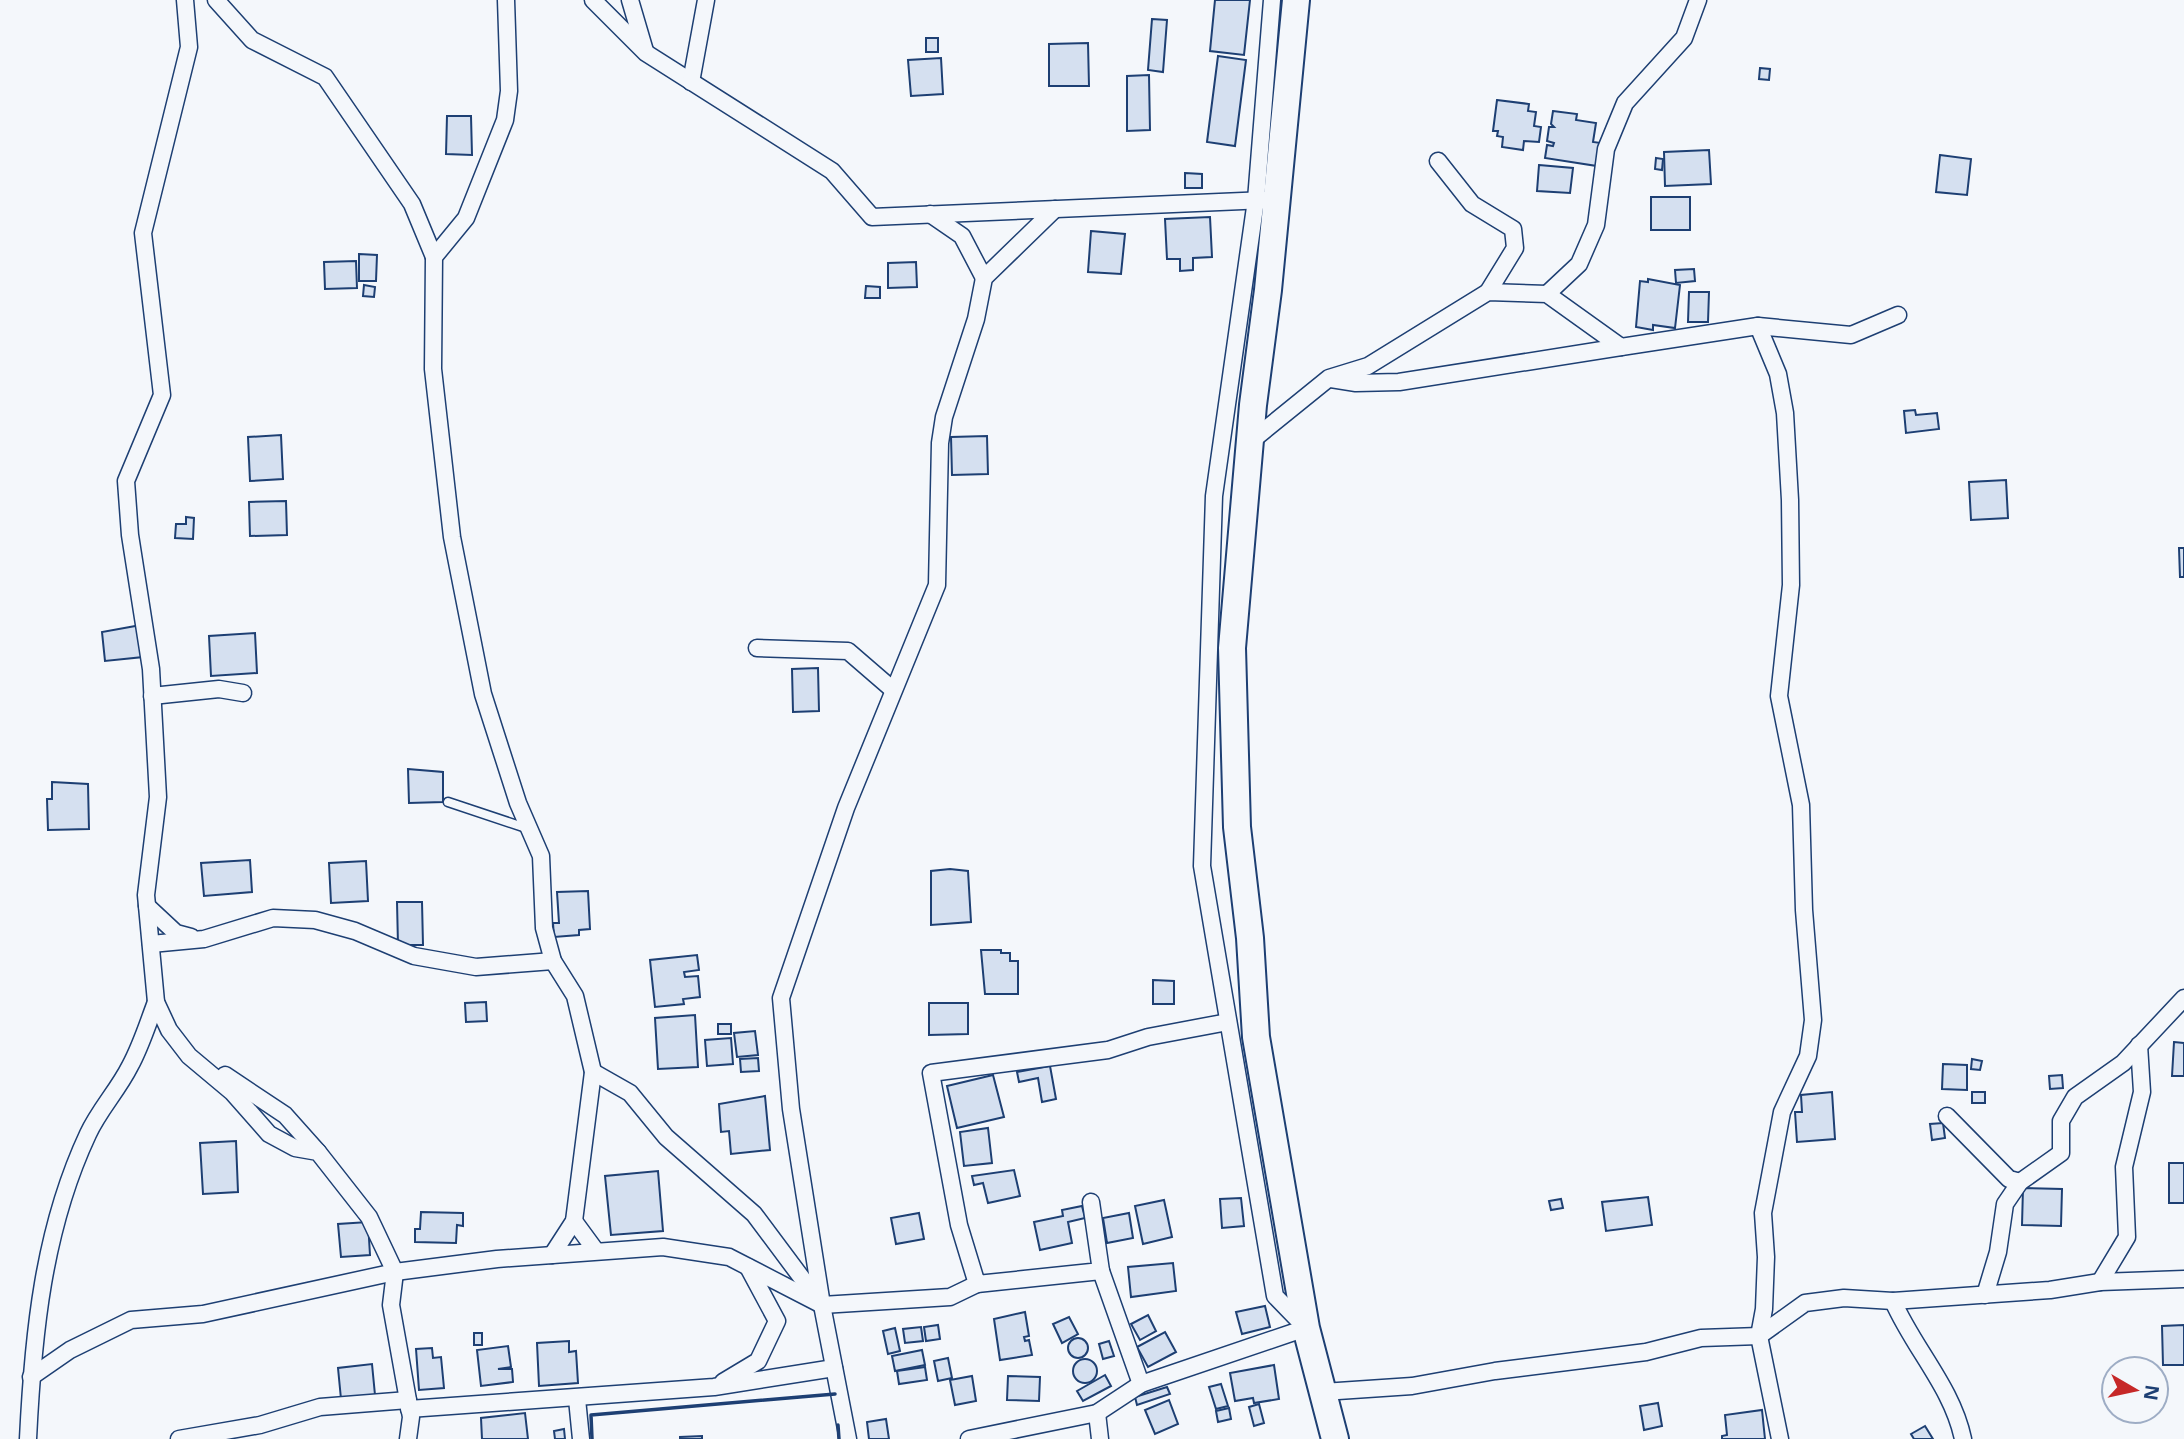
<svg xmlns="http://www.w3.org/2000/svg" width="2184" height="1439" viewBox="0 0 2184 1439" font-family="'Open Sans',sans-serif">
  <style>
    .building { fill: #d5e0f0; stroke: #1d3f73; stroke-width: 2 }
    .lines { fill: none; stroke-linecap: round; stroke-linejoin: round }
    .lane-casing { stroke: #1d3f73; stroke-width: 11 }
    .street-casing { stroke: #1d3f73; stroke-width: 19 }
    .primary-casing { stroke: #1d3f73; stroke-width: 30 }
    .lane { stroke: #f4f7fb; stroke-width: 8 }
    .street { stroke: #f4f7fb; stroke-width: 16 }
    .primary { stroke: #f4f7fb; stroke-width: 26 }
    .wall { stroke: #1d3f73; stroke-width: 3.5 }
  </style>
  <rect width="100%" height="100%" fill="#f4f7fb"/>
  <g class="building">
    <polygon points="1215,0 1250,0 1244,55 1210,51"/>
    <polygon points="1152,19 1167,20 1163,72 1148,70"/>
    <rect x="926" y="38" width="12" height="14"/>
    <polygon points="1088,43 1089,86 1049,86 1049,44"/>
    <polygon points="1218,56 1246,60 1235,146 1207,142"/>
    <polygon points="941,58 943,94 911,96 908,60"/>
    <polygon points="1760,68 1770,69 1769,80 1759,79"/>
    <polygon points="1149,75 1150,130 1127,131 1127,76"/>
    <polygon points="1497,100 1529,104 1528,111 1536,112 1534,126 1541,127 1539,142 1524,141 1523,150 1502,147 1503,137 1497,136 1498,131 1493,131"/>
    <polygon points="1553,111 1577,114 1576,120 1596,123 1593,142 1601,143 1597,166 1545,158 1547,145 1553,146 1554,143 1547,141 1549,127 1554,127 1551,124"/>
    <polygon points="447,116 471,116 472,155 446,154"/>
    <polygon points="1709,150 1711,184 1665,186 1664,152"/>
    <polygon points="1940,155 1971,159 1967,195 1936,192"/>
    <polygon points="1656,158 1663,159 1662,170 1655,169"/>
    <polygon points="1539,165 1573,168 1570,193 1537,191"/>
    <polygon points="1185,173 1202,174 1202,188 1185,188"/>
    <rect x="1651" y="197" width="39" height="33"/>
    <polygon points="1210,217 1212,257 1193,258 1193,270 1180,271 1180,259 1167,259 1165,219"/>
    <polygon points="1091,231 1125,234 1121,274 1088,272"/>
    <polygon points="359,254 377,255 376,281 359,281"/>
    <polygon points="356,261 357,288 325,289 324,262"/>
    <polygon points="916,262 917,287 888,288 888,263"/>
    <polygon points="1694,269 1695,281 1676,283 1675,270"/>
    <polygon points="1648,279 1680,285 1675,328 1653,325 1653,330 1636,327 1640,281 1648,282"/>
    <polygon points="364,285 375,287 374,297 363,296"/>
    <polygon points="866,286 880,287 880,298 865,298"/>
    <polygon points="1689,292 1709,292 1708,322 1688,322"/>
    <polygon points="1915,410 1916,415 1937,413 1939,429 1906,433 1904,411"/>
    <polygon points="281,435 283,479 250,481 248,437"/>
    <polygon points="987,436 988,474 952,475 951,437"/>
    <polygon points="2006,480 2008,518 1971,520 1969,482"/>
    <polygon points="286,501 287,535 250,536 249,502"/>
    <polygon points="186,517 194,518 193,539 175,538 176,524 186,524"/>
    <polygon points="2179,548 2184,548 2184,577 2180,577"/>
    <polygon points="141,625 143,657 105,661 102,632"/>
    <polygon points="255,633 257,673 211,676 209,636"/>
    <polygon points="818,668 819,711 793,712 792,669"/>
    <polygon points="408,769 443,772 443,802 409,803"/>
    <polygon points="52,782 88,784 89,829 48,830 47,799 52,799"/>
    <polygon points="250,860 252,892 204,896 201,863"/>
    <polygon points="366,861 368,901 331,903 329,863"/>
    <polygon points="950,869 968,871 971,922 931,925 931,871"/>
    <polygon points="588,891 590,929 579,930 579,935 554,937 553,923 559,923 557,892"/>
    <polygon points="397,902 422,902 423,945 398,945"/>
    <polygon points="981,950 1001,950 1001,953 1010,953 1010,961 1018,961 1018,994 985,994"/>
    <polygon points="697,955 699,970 684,972 685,977 698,976 700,997 683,999 684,1004 655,1007 650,960"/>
    <polygon points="1153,980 1174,981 1174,1004 1153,1004"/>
    <polygon points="486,1002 487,1021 466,1022 465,1003"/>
    <polygon points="929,1003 968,1003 968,1034 929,1035"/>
    <polygon points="695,1015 698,1067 658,1069 655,1018"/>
    <rect x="718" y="1024" width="13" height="10"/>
    <polygon points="755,1031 758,1055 737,1057 734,1033"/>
    <polygon points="731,1038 733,1064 707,1066 705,1040"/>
    <polygon points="2174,1042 2184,1043 2184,1076 2172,1076"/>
    <polygon points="758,1058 759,1071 741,1072 740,1059"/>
    <polygon points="1972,1059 1982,1061 1980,1070 1971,1069"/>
    <polygon points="1943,1064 1967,1065 1967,1090 1942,1089"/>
    <polygon points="1050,1066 1056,1099 1042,1102 1038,1078 1019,1082 1017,1072"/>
    <polygon points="993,1075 1004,1117 957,1128 947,1086"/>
    <polygon points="2062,1075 2063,1088 2050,1089 2049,1076"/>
    <polygon points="1832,1092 1835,1139 1797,1142 1795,1112 1802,1112 1801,1095"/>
    <rect x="1972" y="1092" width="13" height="11"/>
    <polygon points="765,1096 770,1150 731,1154 729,1131 721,1132 719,1104"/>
    <polygon points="1943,1123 1945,1138 1932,1140 1930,1124"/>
    <polygon points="988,1128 992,1163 964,1166 960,1132"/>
    <polygon points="236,1141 238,1192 203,1194 200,1143"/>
    <rect x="2169" y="1163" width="15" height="40"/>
    <polygon points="1014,1170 1020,1196 988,1203 983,1183 974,1185 972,1176"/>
    <polygon points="658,1171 663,1231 611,1235 605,1176"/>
    <polygon points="2023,1188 2062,1189 2061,1226 2022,1225"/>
    <polygon points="1648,1197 1652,1225 1606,1231 1602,1202"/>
    <polygon points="1241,1198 1244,1226 1222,1228 1220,1199"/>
    <polygon points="1561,1199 1563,1208 1551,1210 1549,1201"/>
    <polygon points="1164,1200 1172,1237 1143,1244 1135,1206"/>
    <polygon points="1082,1206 1085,1218 1068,1222 1072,1243 1040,1250 1034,1222 1063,1216 1062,1210"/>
    <polygon points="421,1212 463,1213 463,1226 457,1225 456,1243 415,1242 415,1229 420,1229"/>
    <polygon points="919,1213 924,1239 896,1244 891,1218"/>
    <polygon points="1129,1213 1133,1238 1107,1243 1103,1218"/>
    <polygon points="368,1222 370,1255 341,1257 338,1224"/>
    <polygon points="1173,1263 1176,1291 1131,1297 1128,1267"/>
    <polygon points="1265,1306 1270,1327 1242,1334 1236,1312"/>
    <polygon points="1025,1312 1029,1336 1024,1337 1025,1341 1029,1340 1032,1355 1000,1360 994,1319"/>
    <polygon points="1148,1315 1156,1331 1140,1340 1131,1324"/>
    <polygon points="1069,1317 1078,1334 1062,1343 1053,1324"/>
    <polygon points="938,1325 940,1339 926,1341 924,1327"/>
    <polygon points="2184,1325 2184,1365 2163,1365 2162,1326"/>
    <polygon points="921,1327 923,1341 905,1343 903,1329"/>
    <polygon points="895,1328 900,1351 888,1354 883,1331"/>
    <polygon points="1165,1332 1176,1352 1148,1367 1137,1347"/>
    <rect x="474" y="1333" width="8" height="12"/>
    <circle cx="1078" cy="1348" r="10"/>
    <polygon points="569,1341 569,1352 576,1351 578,1383 539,1386 537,1343"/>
    <polygon points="1109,1341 1114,1356 1103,1359 1099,1344"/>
    <polygon points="508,1346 511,1367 498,1369 512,1369 513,1382 481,1386 477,1350"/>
    <polygon points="432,1348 433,1358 441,1357 444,1388 419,1390 416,1349"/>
    <polygon points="922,1350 925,1365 895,1371 892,1356"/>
    <polygon points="948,1358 952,1378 938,1381 934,1361"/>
    <circle cx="1085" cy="1371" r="12"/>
    <polygon points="372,1364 375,1395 341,1399 338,1368"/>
    <polygon points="1274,1365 1279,1399 1254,1403 1253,1398 1235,1401 1230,1373"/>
    <polygon points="925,1367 927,1380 899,1384 897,1371"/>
    <polygon points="1105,1375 1111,1386 1083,1401 1077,1391"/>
    <polygon points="972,1376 976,1401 955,1405 950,1380"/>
    <polygon points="1008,1376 1040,1377 1039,1401 1007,1400"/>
    <polygon points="1221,1384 1228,1406 1216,1409 1209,1387"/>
    <polygon points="1167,1387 1170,1394 1137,1405 1135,1397"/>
    <polygon points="1169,1400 1178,1424 1155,1434 1145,1410"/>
    <polygon points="1658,1403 1662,1426 1644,1430 1640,1406"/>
    <polygon points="1259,1404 1264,1423 1254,1426 1249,1407"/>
    <polygon points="1229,1408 1231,1419 1218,1422 1216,1411"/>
    <polygon points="1762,1410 1765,1439 1722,1439 1722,1436 1727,1435 1725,1415"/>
    <polygon points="525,1413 528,1439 482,1439 481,1418"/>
    <polygon points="886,1419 889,1439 869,1439 867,1422"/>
    <polygon points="1925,1426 1933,1439 1914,1439 1911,1434"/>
    <polygon points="564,1429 565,1439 555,1439 554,1431"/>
    <polygon points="702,1436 702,1439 680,1439 680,1437"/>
  </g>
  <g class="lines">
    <g class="lane-casing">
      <polyline id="lane" points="448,802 526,828"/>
    </g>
    <g class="street-casing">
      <g id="street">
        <polyline points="185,0 189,47 143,233 162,395 126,481 130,535 151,669 158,797 146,895 156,1002 169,1030 189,1056 232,1092 269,1134 295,1148 318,1152 369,1217 395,1272 391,1305 411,1417 408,1439"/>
        <polyline points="216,0 252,40 325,77 412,204 434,257"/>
        <polyline points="506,0 509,91 505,120 466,218 434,257 433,369 452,537 483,694 518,803 541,856 544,928 553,961 575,996 593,1072 574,1221 552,1255"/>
        <polyline points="593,0 646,53 832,171 872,217 1266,200"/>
        <polyline points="630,0 645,51"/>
        <polyline points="691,82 706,0"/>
        <polyline points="1438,161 1472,204 1513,229 1515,248 1488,292"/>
        <polyline points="930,214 962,236 984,278"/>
        <polyline points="1547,294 1579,264 1596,225 1606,149 1625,103 1684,38 1698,0"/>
        <polyline points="1758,326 1778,374 1785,413 1790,500 1791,585 1779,696 1801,805 1804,910 1813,1020 1808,1056 1782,1112 1763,1213 1766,1257 1764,1309 1759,1336 1780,1439"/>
        <polyline points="1331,379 1356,383 1399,382 1621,347"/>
        <polyline points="1250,442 1329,378 1368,366 1488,292 1547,294 1621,347 1758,326 1851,335 1898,315"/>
        <polyline points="757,648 848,651 892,689"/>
        <polyline points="152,696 219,689 243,693"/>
        <polyline points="147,906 176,933 191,937"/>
        <polyline points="151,944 204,939 273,918 315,920 355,931 414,956 476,967 553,961"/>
        <polyline points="593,1072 630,1093 666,1137 754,1214 822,1305 848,1439"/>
        <polyline points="225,1075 285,1115 318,1152"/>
        <polyline points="1947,1116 2009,1179 2020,1182"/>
        <polyline points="1091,1202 1101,1271 977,1284 959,1225 931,1073 1108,1050 1148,1037 1228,1022"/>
        <polyline points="574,1221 596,1251"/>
        <polyline points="1101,1271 1141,1384"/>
        <polyline points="2100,1282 2127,1237 2124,1167 2142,1092 2139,1045"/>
        <polyline points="1985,1295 1998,1252 2005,1204 2020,1182 2061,1153 2061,1121 2075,1097 2123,1063 2184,998"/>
        <path d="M1893 1301C1914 1349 1952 1387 1963 1439"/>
        <polyline points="822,1305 791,1109 781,998 846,808 937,585 940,443 944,417 976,319 984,278 1055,209"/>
        <polyline points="31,1377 70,1350 131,1320 203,1314 395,1272 497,1259 663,1247 729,1257 822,1305 950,1297 977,1284"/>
        <polyline points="723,1382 758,1361 777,1321 748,1267"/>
        <polyline points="1323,1392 1412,1386 1495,1371 1646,1352 1701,1338 1759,1336 1805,1303 1844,1298 1893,1301 2050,1290 2100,1282 2184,1279"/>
        <polyline points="577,1399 581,1439"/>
        <polyline points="409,1409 714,1387 834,1368"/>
        <polyline points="1097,1413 1100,1439"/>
        <path d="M28 1439C33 1335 43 1230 88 1134 99 1110 118 1090 130 1066 141 1046 148 1023 156 1002"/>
        <polyline points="179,1439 260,1425 320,1407 408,1400"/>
        <polyline points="969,1439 1097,1413 1141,1384 1306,1328 1275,1296 1202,866 1214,496 1256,200 1272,0"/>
      </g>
    </g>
    <g class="primary-casing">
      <polyline id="primary" points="1296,0 1268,290 1253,405 1232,648 1237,827 1250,938 1256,1037 1306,1328 1335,1439"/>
    </g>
    <use href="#lane" class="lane"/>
    <use href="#street" class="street"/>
    <use href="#primary" class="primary"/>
    <g class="wall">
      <polyline points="838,1425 839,1439"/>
      <polyline points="592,1439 591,1415 835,1394"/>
    </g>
  </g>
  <g transform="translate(2135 1390) rotate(99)"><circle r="33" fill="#f4f7fb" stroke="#9eadc5" stroke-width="2"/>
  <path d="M0-5L12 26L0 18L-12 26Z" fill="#c62828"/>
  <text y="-10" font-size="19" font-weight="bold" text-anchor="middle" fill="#1d3f73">N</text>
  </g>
</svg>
